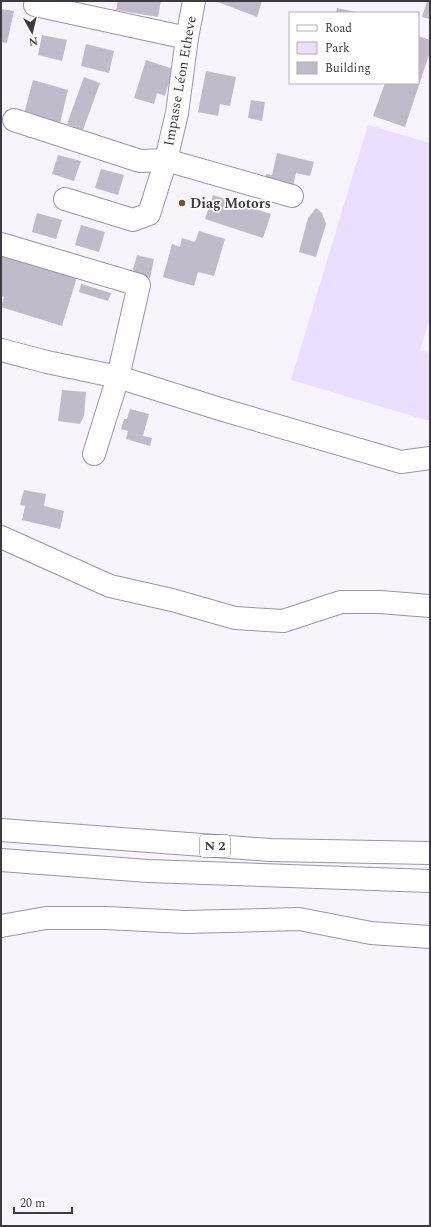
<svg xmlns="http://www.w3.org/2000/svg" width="431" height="1227" viewBox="0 0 431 1227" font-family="Spectral,serif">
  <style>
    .green { fill: #ebdefe }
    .building { fill: #c0bacb }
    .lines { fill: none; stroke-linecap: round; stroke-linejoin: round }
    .minor-casing { stroke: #9a94a4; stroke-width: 24 }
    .highway-casing { stroke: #9a94a4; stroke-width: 24 }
    .minor { stroke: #fff; stroke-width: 22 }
    .highway { stroke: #fff; stroke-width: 22 }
    .poi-dot { fill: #725629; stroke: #fff; stroke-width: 1.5 }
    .labels { text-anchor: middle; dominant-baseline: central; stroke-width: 3.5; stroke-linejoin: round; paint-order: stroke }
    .shield { fill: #fff; stroke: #77767b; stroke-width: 1 }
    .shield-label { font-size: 13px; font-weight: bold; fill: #3d3b42 }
    .street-label { font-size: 14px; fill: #3d3b42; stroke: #fff }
    .poi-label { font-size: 14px; font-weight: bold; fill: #3d3b42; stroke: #fff; text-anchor: start }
  </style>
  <rect width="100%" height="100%" fill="#f8f4fe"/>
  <polygon class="green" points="368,125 430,143 430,318 420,350 430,353 430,421 291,380"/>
  <g class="building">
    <polygon points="118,1 161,1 158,17 116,10"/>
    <polygon points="215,1 262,1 257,17"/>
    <polygon points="427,1 430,1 430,19 422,17"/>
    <polygon points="337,8 356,12 356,13 336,13"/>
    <polygon points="1,9 14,11 7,43 1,42"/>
    <polygon points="42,35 67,40 62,61 38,55"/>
    <polygon points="418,36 430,40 430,52 405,127 373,116 385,83 418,83"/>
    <polygon points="86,44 114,51 109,73 81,66"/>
    <polygon points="146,60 173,69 165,96 157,93 154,104 134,98"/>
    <polygon points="206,71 236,77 230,106 220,104 218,116 198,112"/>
    <polygon points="84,77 100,83 83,130 67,124"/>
    <polygon points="33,80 68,90 60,123 24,114"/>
    <polygon points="251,100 265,102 262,121 248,118"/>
    <polygon points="277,153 314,162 310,176 296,173 292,190 264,183 266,174 272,175"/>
    <polygon points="58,155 81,161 74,181 52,174"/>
    <polygon points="101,169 124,175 118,195 95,188"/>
    <polygon points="213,195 271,214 263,238 205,219"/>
    <polygon points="316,208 322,213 326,224 316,257 299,252 308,218"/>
    <polygon points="37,213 62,220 56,239 32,232"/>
    <polygon points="81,225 105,232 99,252 75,245"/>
    <polygon points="199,231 225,239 214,276 198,272 194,286 163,277 172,244 180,247 182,238 195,242"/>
    <polygon points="1,253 77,277 62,326 1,307 4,297 1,296"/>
    <polygon points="137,255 154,259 150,278 132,273"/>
    <polygon points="81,284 111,293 108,301 79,292"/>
    <polygon points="62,390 86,392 84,416 80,424 58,421"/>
    <polygon points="130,409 149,414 143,436 152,438 150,446 126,439 128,431 121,429 124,419 127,419"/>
    <polygon points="24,490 46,494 44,506 64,511 60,529 22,520 25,506 20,505"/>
  </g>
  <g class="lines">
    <g class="minor-casing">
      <g id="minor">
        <polyline points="35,5 187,38"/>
        <polyline points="14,120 140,161 166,160 292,196"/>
        <polyline points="65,199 133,220 149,214 166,160 177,113 187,38 194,1"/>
        <polyline points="1,244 139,285 118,377 94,454"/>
        <polyline points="1,350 47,362 118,377 220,409 401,462 430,458"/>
        <polyline points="1,537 110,586 172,600 235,618 283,621 341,602 380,602 430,606"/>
        <polyline points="1,926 46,918 106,918 185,922 299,919 371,933 430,937"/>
      </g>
    </g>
    <g class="highway-casing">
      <g id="highway">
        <polyline points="1,830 270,850 430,853"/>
        <polyline points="1,860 148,871 430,881"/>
      </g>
    </g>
    <use href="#minor" class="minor"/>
    <use href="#highway" class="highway"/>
  </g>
  <circle class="poi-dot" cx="182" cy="203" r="4"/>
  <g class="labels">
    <rect class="shield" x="200" y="835" width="30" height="22" rx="3"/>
    <g class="shield-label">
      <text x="215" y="846">N 2</text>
    </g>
    <g class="street-label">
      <text transform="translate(180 81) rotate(-80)">Impasse Léon Etheve</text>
    </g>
    <g class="poi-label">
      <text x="190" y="203">Diag Motors</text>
    </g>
  </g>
  <rect width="431" height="1227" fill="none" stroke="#3d3b42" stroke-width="4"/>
  <rect x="289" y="12" width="130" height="72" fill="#ffffff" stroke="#b1b1b3"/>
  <rect x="297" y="25" width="20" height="6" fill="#ffffff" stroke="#b1b1b3"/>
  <text x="325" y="32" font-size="12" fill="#3d3b42">Road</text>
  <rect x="297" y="42" width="20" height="12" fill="#ebdefe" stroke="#b1b1b3"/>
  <text x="325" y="52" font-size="12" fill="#3d3b42">Park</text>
  <rect x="297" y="62" width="20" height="12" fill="#c0bacb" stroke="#b1b1b3"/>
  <text x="325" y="72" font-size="12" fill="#3d3b42">Building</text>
  <g transform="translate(32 32) rotate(172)" stroke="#ffffff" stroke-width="3" paint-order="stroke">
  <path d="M0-3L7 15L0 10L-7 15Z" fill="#3d3b42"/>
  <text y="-6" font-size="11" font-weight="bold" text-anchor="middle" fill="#3d3b42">N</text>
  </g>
  <path d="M14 1207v6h58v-6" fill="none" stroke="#3d3b42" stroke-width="2"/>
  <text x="20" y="1207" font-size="12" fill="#3d3b42" stroke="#ffffff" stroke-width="3" paint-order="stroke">20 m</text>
</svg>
